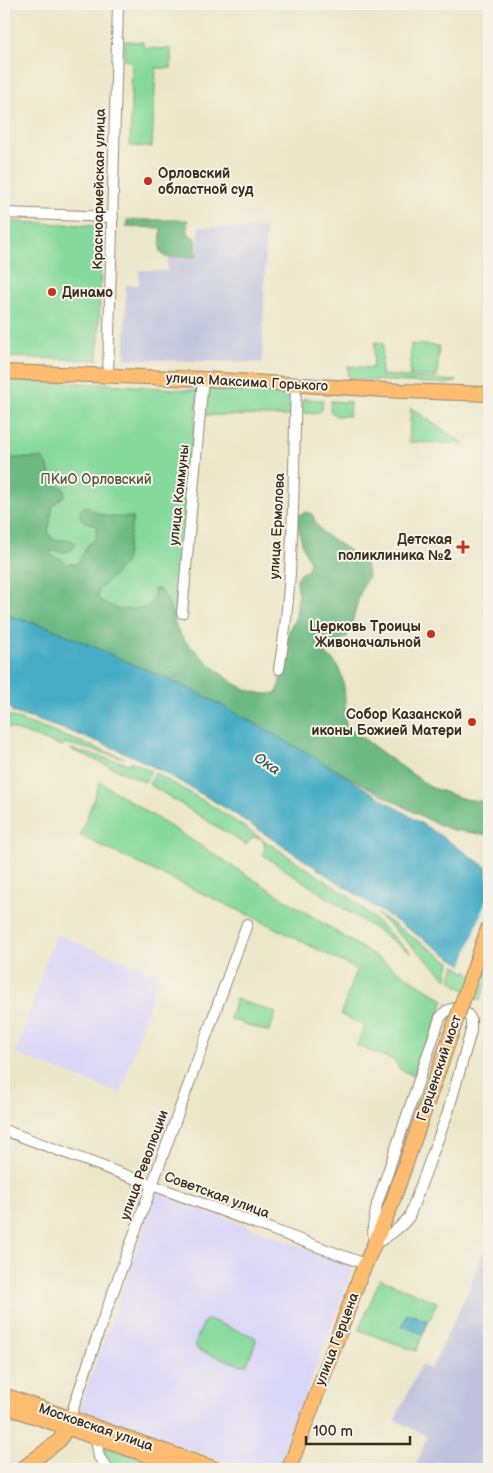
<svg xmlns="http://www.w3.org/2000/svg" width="493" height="1473" viewBox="0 0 493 1473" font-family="'Balsamiq Sans',sans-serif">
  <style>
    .built { fill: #dad6f7 }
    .industrial { fill: #c0c2dd }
    .green { fill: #85d99b; stroke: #60825c }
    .forest { fill: #6cb983; stroke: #547250 }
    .water { fill: #45acc5; stroke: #406b72 }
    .pier { fill: #ece6c9 }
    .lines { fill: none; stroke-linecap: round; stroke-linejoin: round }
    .minor-casing { stroke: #948874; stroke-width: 12 }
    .major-casing { stroke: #948874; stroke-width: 16 }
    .minor { stroke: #fff; stroke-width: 10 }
    .major { stroke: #fdbc6f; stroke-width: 14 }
    .major-bridge-casing { stroke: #948874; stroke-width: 16; stroke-linecap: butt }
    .major-bridge { stroke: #fdbc6f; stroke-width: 14 }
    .poi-dot { fill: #c8321e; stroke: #f7f3e8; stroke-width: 2 }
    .labels { text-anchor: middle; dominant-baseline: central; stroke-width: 4; stroke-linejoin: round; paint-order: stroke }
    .poi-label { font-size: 14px; font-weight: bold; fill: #3b2a1e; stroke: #f7f3e8; text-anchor: end }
    .street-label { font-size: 14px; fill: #3b2a1e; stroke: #f7f3e8 }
    .park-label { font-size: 14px; fill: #4e563d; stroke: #f7f3e8 }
    .water-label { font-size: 15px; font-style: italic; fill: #3e5858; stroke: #f7f3e8 }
  </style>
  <rect width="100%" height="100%" fill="#f7f3e8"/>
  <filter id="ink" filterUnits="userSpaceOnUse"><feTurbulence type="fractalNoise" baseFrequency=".02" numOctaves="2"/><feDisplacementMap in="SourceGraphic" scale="10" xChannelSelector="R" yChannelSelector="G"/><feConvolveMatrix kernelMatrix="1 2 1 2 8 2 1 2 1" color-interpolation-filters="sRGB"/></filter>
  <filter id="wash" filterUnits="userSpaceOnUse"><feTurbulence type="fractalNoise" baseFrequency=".0096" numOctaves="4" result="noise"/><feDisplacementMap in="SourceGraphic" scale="20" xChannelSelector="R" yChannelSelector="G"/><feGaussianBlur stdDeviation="1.12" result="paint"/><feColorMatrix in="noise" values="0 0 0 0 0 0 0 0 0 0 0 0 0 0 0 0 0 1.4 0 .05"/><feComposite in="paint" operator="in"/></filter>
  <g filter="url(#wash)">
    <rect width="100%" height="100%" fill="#ece6c9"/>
    <g class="built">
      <polygon points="55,934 158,974 121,1094 16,1054"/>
      <polygon points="157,1193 354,1266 278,1469 247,1469 78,1412"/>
    </g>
    <g class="industrial">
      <polygon points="199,227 266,229 262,363 125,359 126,285 139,285 139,270 167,271 168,258 198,258"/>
      <polygon points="489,1237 489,1469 415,1469 427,1436 395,1420 421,1365 431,1369 466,1296"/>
    </g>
    <g class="green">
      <polygon points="125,41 143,42 144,48 171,49 171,68 156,68 152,147 130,146 132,63 124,59"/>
      <polygon points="4,221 102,226 98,360 4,357"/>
      <polygon points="375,342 383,343 381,375 457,381 449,384 348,379 348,366 373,368"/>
      <polygon points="411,344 439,346 437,377 410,375"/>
      <polygon points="4,380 110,384 198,391 170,659 4,585"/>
      <polygon points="206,384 293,387 292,416 205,415"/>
      <polygon points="303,399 323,400 322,410 316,414 302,413"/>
      <polygon points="331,401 350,402 349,416 336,416 330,411"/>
      <polygon points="411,408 464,444 409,442"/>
      <polygon points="4,714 124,758 64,743 62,746 4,726"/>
      <polygon points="70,749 130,764 131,761 151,771 145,782"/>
      <path d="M155 773 209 804 350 897 411 953 263 855C266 846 265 835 252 838L246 845 149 784Z"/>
      <polygon points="100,782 444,1000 417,1074 412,1075 399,1069 394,1060 357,1046 364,1025 341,1015 356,969 255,918 80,836"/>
      <polygon points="376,913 450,962 447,979"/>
      <polygon points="455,965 466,973 467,969 487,981 480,1001 451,981"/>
      <polygon points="236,999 276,1013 269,1032 230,1019"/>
      <polygon points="380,1279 437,1302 416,1351 359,1330"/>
      <polygon points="207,1320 211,1320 255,1337 256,1341 247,1364 241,1365 198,1350 196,1347 195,1343 204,1322"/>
      <polygon points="106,1447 171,1469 116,1469 103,1456"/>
    </g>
    <g class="forest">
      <polygon points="127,220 188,220 187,229 190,236 196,238 197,257 165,257 160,251 161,228 127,227"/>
      <path d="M4 458H42L47 464 52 481 64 489 65 495 53 505 48 533 53 540H72L75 543 73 549 65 552 51 551 50 555 62 559 65 563 77 564 88 545 96 538V526L82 520 79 513 82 508 88 506C102 519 116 517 133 517L125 564 98 591V599L119 610 145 608 154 600V590L159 589C172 601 171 619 180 634 185 642 194 649 201 656 221 674 247 699 277 693L280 683 281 658 290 628 296 617 298 598 297 579 300 573 307 571 310 562C302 547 299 534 297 516L306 512 312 514 317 525 324 534 350 551 366 565 368 576C356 596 356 617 347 637L328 646 326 655C349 668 344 702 346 726L430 787 464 799 489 802V835L452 830 429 820 334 769 249 720 197 692 48 627 4 614Z"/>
    </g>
    <g class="water">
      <path d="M4 615 48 627 197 692 249 720 334 769 435 832 486 867 487 882 489 884V979L458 962 232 812C198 792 164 771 128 754 90 737 51 725 12 712V709L4 706Z"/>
      <polygon points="407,1313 428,1321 423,1334 402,1326"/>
    </g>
    <polygon class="pier" points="489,891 489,959 482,979 462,967"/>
  </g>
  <g filter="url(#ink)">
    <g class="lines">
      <g class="minor-casing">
        <g id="minor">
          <polyline points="4,213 113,217"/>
          <polyline points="108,374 118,4"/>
          <polyline points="182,613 203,379"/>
          <path d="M279 669C295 576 293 479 296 384"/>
          <path d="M455 1008 465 1012 469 1016 471 1020V1031L448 1112 409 1217C399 1230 387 1236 374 1245L373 1226 377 1204 440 1018 446 1011Z"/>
          <polyline points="4,1130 365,1264"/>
          <polyline points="70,1418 100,1328 247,924"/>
          <polyline points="96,1439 99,1457 108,1469"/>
        </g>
      </g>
      <g class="major-casing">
        <g id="major">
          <polyline points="4,372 203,379 402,391 489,394"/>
          <polyline points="4,1395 216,1469"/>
          <polyline points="4,1406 187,1469"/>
          <polyline points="22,1469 60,1440 69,1421"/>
          <polyline points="289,1469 361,1274 391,1206"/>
        </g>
      </g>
      <use href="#minor" class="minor"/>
      <use href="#major" class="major"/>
      <g class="major-bridge-casing">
        <polyline id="major-bridge" points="391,1206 489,926"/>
      </g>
      <use href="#major-bridge" class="major-bridge"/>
    </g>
  </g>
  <g class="poi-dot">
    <circle cx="148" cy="181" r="5"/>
    <circle cx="52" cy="292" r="5"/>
    <path d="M460.5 539.5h5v5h5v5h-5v5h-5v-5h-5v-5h5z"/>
    <circle cx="431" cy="634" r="5"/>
    <circle cx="472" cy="722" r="5"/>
  </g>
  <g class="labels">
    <g class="poi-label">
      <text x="158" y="173" text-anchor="start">Орловский<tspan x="158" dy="16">областной суд</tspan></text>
      <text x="62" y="292" text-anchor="start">Динамо</text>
      <text x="452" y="539">Детская<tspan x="452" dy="16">поликлиника №2</tspan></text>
      <text x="421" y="626">Церковь Троицы<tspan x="421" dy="16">Живоначальной</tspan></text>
      <text x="462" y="714">Собор Казанской<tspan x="462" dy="16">иконы Божией Матери</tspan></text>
    </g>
    <g class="street-label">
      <text transform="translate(99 189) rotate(-89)">Красноармейская улица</text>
      <text transform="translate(247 382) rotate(3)">улица Максима Горького</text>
      <text transform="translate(179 495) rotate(-84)">улица Коммуны</text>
      <text transform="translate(277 526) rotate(-87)">улица Ермолова</text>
      <text transform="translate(439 1068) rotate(-71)">Герценский мост</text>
      <text transform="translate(144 1165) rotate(-70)">улица Революции</text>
      <text transform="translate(217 1195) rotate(20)">Советская улица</text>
      <text transform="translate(337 1339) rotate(-69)">улица Герцена</text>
      <text transform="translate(96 1427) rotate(19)">Московская улица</text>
    </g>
    <g class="park-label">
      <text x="96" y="479">ПКиО Орловский</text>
    </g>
    <g class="water-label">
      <text transform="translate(267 764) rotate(34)">Ока</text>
    </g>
  </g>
  <rect width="493" height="1473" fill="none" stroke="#f7f3e8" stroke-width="20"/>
  <path d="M306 1436v8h104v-8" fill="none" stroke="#3b2a1e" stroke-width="2.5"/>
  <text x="313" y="1436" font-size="15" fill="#3b2a1e" stroke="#f7f3e8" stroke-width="4" paint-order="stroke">100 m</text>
</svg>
